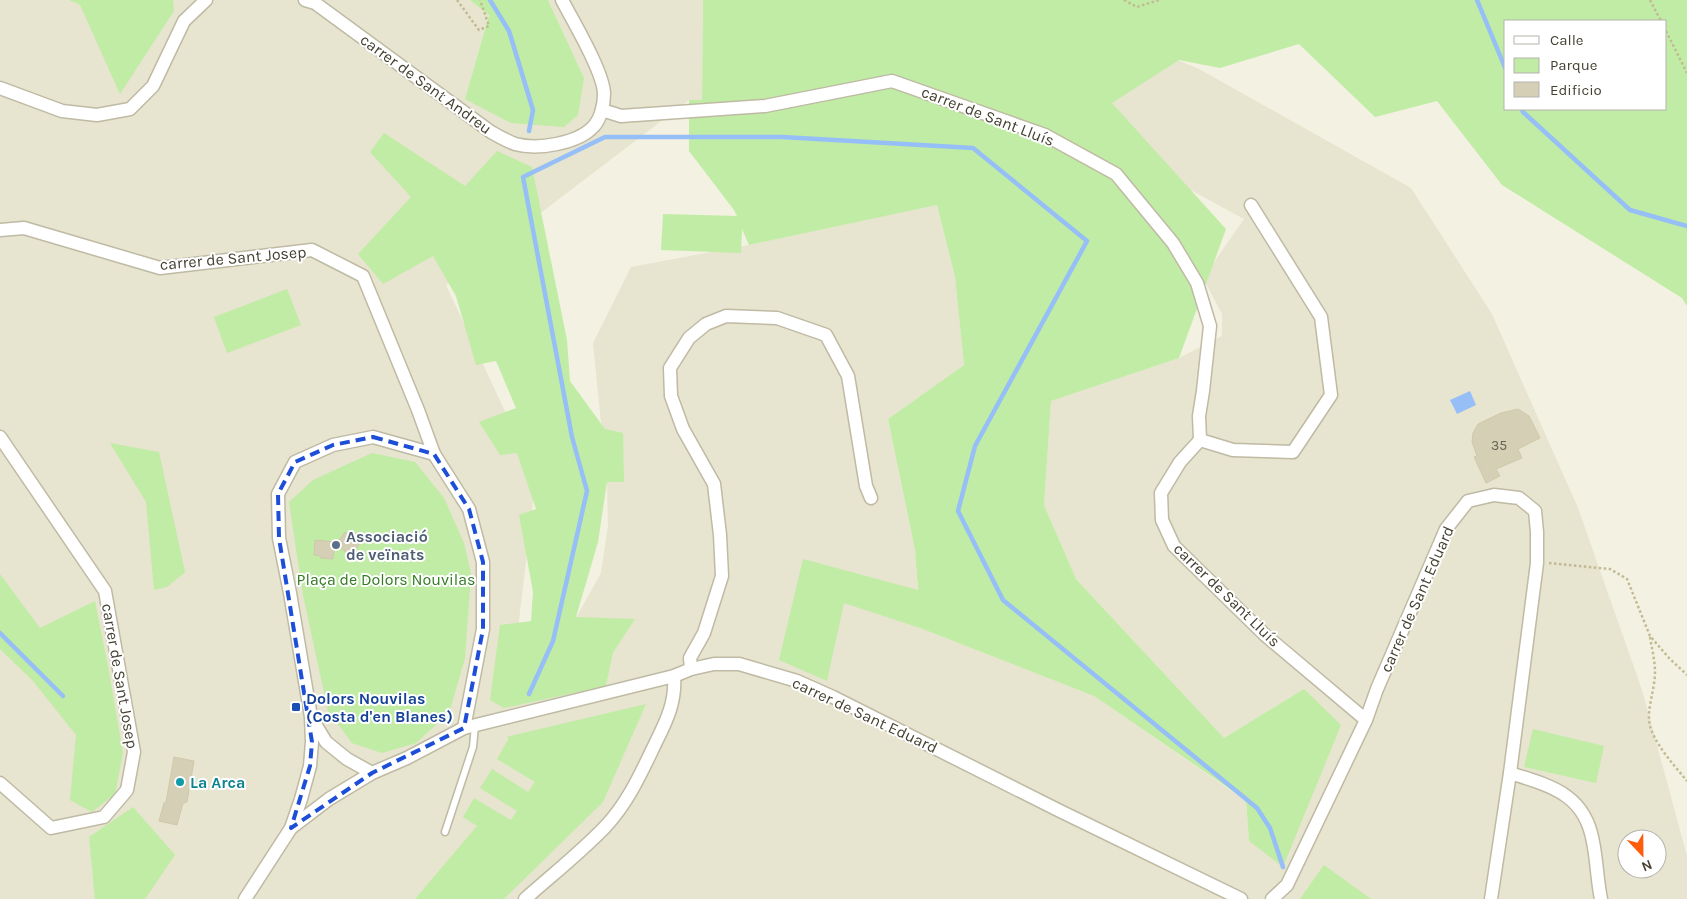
<svg xmlns="http://www.w3.org/2000/svg" width="1687" height="899" viewBox="0 0 1687 899" font-family="Karla,sans-serif">
  <style>
    .residential { fill: #e7e4cf; fill-rule: evenodd }
    .green { fill: #c0eca5; fill-rule: evenodd }
    .water { fill: #96bef7 }
    .lines { fill: none; stroke-linecap: round; stroke-linejoin: round }
    .stream { stroke: #96bef7; stroke-width: 4.5 }
    .building { fill: #d5cfb6; stroke: #d1c8a9 }
    .lane-casing { stroke: #bfbaa4; stroke-width: 9 }
    .street-casing { stroke: #bfbaa4; stroke-width: 15 }
    .path { stroke: #c2ba93; stroke-width: 2.5; stroke-dasharray: 2.5 2.5; stroke-linecap: butt }
    .lane { stroke: #fff; stroke-width: 6 }
    .street { stroke: #fff; stroke-width: 12 }
    .marked { fill: none; stroke: #1d4ed8; stroke-width: 4; stroke-dasharray: 10 6; stroke-linejoin: round }
    .service-dot { fill: #5c6f8a; stroke: #fff; stroke-width: 2 }
    .transit-dot { fill: #1a4fb4; stroke: #fff; stroke-width: 2 }
    .culture-dot { fill: #0f9aa8; stroke: #fff; stroke-width: 2 }
    .labels { text-anchor: middle; dominant-baseline: central; stroke-width: 4; stroke-linejoin: round; paint-order: stroke }
    .number-label { font-size: 14px; fill: #696453 }
    .street-label { font-size: 16px; fill: #454132; stroke: #fff }
    .service-label { font-size: 16px; font-weight: bold; fill: #4e5e75; stroke: #fff; text-anchor: start }
    .park-label { font-size: 16px; fill: #327b20; stroke: #fff }
    .transit-label { font-size: 16px; font-weight: bold; fill: #164399; stroke: #fff; text-anchor: start }
    .culture-label { font-size: 16px; font-weight: bold; fill: #0d838f; stroke: #fff; text-anchor: start }
  </style>
  <rect width="100%" height="100%" fill="#f3f1e1"/>
  <path class="residential" d="M0 0H69L80 5 83 0H470L489 14 465 99 584 78 548 0H703L702 101 689 100 446 285 536 478 513 670 606 686 613 653 634 620 576 618 601 573 608 526 607 482 593 343 631 267 749 245 937 205 955 277 964 365 888 419 915 550 920 628 1094 696 1246 801 1249 841 1304 689 1224 738 1076 579 1044 505 1051 401 1179 358 1222 336V314L1203 278 1244 219 1086 133 1062 12 1199 69 1411 188 1492 314 1578 508 1642 690 1687 856V899H0ZM1627 839H1657V869H1627Z"/>
  <g class="green">
    <polygon points="69,0 173,0 174,11 120,94 80,5"/>
    <polygon points="470,0 548,0 584,78 578,115 564,127 511,123 465,99 489,15"/>
    <path d="M703 0H1687V306L1682 298 1502 185 1437 101 1375 117 1299 44 1220 68 1179 60 1112 103 1226 229 1179 358 1051 401 1044 505 1076 579 1224 738 1304 689 1341 725 1283 867 1249 841 1246 800 1094 696 920 628 844 603 827 681 779 660 803 559 918 590 915 550 888 419 964 365 955 277 937 205 749 245 742 229 741 253 661 250 663 214 737 216 734 210 689 151V100H702ZM1506 21H1666V109H1506Z"/>
    <polygon points="384,133 465,186 497,151 532,167 567,340 570,381 605,429 623,433 624,482 607,482 598,542 576,617 635,619 613,653 606,686 504,708 490,700 500,625 531,621 533,592 519,515 536,509 517,453 500,455 479,422 516,408 496,361 476,365 456,296 433,256 383,284 358,254 411,197 370,152"/>
    <polygon points="287,289 301,325 227,353 214,317"/>
    <polygon points="110,443 159,452 185,572 167,587 154,590 146,502"/>
    <polygon points="372,453 415,462 444,498 464,543 471,574 465,658 449,713 416,743 382,753 352,743 328,711 303,595 289,502 313,480"/>
    <polygon points="0,574 40,628 95,601 109,671 123,753 115,794 92,812 70,800 76,735 33,681 0,649"/>
    <polygon points="646,704 603,802 504,899 415,899 477,826 463,817 474,798 511,820 517,811 480,788 492,769 528,792 535,782 497,759 509,738 506,737"/>
    <polygon points="1533,729 1604,746 1596,783 1524,767"/>
    <polygon points="133,807 175,855 145,899 95,899 89,837"/>
    <polygon points="1324,865 1371,899 1300,899"/>
  </g>
  <polygon class="water" points="1470,391 1476,405 1457,414 1450,400"/>
  <g class="lines">
    <g class="stream">
      <polyline points="490,0 509,31 533,110 529,131"/>
      <polyline points="1477,0 1506,70"/>
      <polyline points="1522,109 1523,112 1630,210 1687,226"/>
      <polyline points="0,633 63,696"/>
      <polyline points="529,694 553,641 587,491 572,437 523,177 605,137 782,137 973,148 1087,241 975,446 958,511 1003,600 1257,808 1270,828 1283,867"/>
    </g>
  </g>
  <g class="building">
    <polygon points="1518,409 1529,416 1540,438 1518,449 1522,458 1496,469 1500,476 1486,483 1474,457 1477,456 1472,442 1473,433 1478,424 1501,413"/>
    <polygon points="345,532 360,543 351,556 336,545"/>
    <polygon points="315,540 335,542 333,559 320,558 321,556 314,555"/>
    <polygon points="174,757 194,761 187,802 183,803 177,825 159,821 164,803 166,802"/>
  </g>
  <g class="lines">
    <g class="lane-casing">
      <polyline id="lane" points="445,832 473,747 475,725"/>
    </g>
    <g class="street-casing">
      <g id="street">
        <path d="M305 0 315 3 491 132C498 136 507 141 515 144 537 150 578 144 594 126 601 118 604 104 604 94 604 73 573 21 562 0"/>
        <polyline points="0,88 62,111 97,115 130,109 153,86 184,21 206,0"/>
        <polyline points="602,110 621,116 765,106 892,81 1045,135 1116,174 1173,243 1197,283 1210,326 1203,391 1199,416 1200,440 1180,462 1161,493 1162,520 1174,546 1265,635 1366,720"/>
        <polyline points="0,230 24,228 160,268 312,250 363,276 418,410 434,454"/>
        <polyline points="0,437 105,591 134,752 127,790 104,817 51,828 0,783"/>
        <polyline points="1200,440 1233,450 1293,452 1331,395 1321,317 1251,205"/>
        <polyline points="691,669 690,658 704,633 722,576 720,535 714,484 683,429 671,396 670,368 689,338 706,324 726,316 777,318 826,335 848,376 866,486 871,498"/>
        <polyline points="312,719 326,742 347,759 372,773"/>
        <path d="M1510 773C1551 786 1585 794 1593 842 1597 861 1597 880 1601 899"/>
        <polyline points="291,828 329,799 372,773 407,758 464,728 674,676 691,669 714,664 739,664 797,681 833,697 1058,810 1241,899"/>
        <polyline points="245,899 291,828 301,799 310,766 312,742 311,717 290,593 279,538 278,494 295,462 333,445 373,437 434,454 469,509 483,562 483,629 464,728"/>
        <path d="M525 899C552 875 580 853 605 827 628 803 642 771 656 742 667 720 676 701 674 676"/>
        <polyline points="1272,899 1287,885 1366,720 1377,689 1446,529 1468,501 1494,495 1519,498 1535,511 1537,532 1537,563 1510,773 1491,899"/>
      </g>
    </g>
    <g class="path">
      <polyline points="457,0 479,30 489,26 480,0"/>
      <polyline points="1124,0 1137,7 1159,0"/>
      <polyline points="1650,0 1661,21"/>
      <polyline points="1666,31 1687,73"/>
      <polyline points="1549,563 1610,569 1627,579 1650,636 1669,658 1687,675"/>
      <path d="M1650 637C1652 649 1655 661 1655 672 1655 690 1646 710 1650 726 1656 746 1674 765 1687 781"/>
    </g>
    <use href="#lane" class="lane"/>
    <use href="#street" class="street"/>
  </g>
  <path class="marked" d="M373 437 434 454 469 509 483 562V629L464 728 372 773 291 828 310 766 312 742 279 538 278 494 295 462 333 445Z"/>
  <circle class="service-dot" cx="336" cy="545" r="5"/>
  <rect class="transit-dot" x="291" y="702" width="10" height="10" rx="2.5"/>
  <circle class="culture-dot" cx="180" cy="782" r="5"/>
  <g class="labels">
    <g class="number-label">
      <text x="1499" y="445">35</text>
    </g>
    <g class="street-label">
      <text transform="translate(426 84) rotate(36)">carrer de Sant Andreu</text>
      <text transform="translate(988 116) rotate(21)">carrer de Sant Lluís</text>
      <text transform="translate(233 258) rotate(-5)">carrer de Sant Josep</text>
      <text transform="translate(1227 595) rotate(44)">carrer de Sant Lluís</text>
      <text transform="translate(1417 599) rotate(-66)">carrer de Sant Eduard</text>
      <text transform="translate(120 676) rotate(80)">carrer de Sant Josep</text>
      <text transform="translate(865 715) rotate(25)">carrer de Sant Eduard</text>
    </g>
    <g class="service-label">
      <text x="346" y="536">Associació<tspan x="346" dy="18">de veïnats</tspan></text>
    </g>
    <g class="park-label">
      <text x="386" y="579">Plaça de Dolors Nouvilas</text>
    </g>
    <g class="transit-label">
      <text x="306" y="698">Dolors Nouvilas<tspan x="306" dy="18">(Costa d'en Blanes)</tspan></text>
    </g>
    <g class="culture-label">
      <text x="190" y="782">La Arca</text>
    </g>
  </g>
  <rect x="1504" y="20" width="162" height="90" fill="#ffffff" stroke="#b5b3ad"/>
  <rect x="1514" y="36" width="25" height="8" fill="#ffffff" stroke="#b5b3ad"/>
  <text x="1550" y="45" font-size="15" fill="#454132">Calle</text>
  <rect x="1514" y="58" width="25" height="15" fill="#c0eca5" stroke="#b5b3ad"/>
  <text x="1550" y="70" font-size="15" fill="#454132">Parque</text>
  <rect x="1514" y="82" width="25" height="15" fill="#d5cfb6" stroke="#b5b3ad"/>
  <text x="1550" y="95" font-size="15" fill="#454132">Edificio</text>
  <g transform="translate(1642 854) rotate(158)"><circle r="24" fill="#ffffff" stroke="#b5b3ad"/>
  <path d="M0-4L9 19L0 12L-9 19Z" fill="#ff5c0c"/>
  <text y="-8" font-size="14" font-weight="bold" text-anchor="middle" fill="#454132">N</text>
  </g>
</svg>
